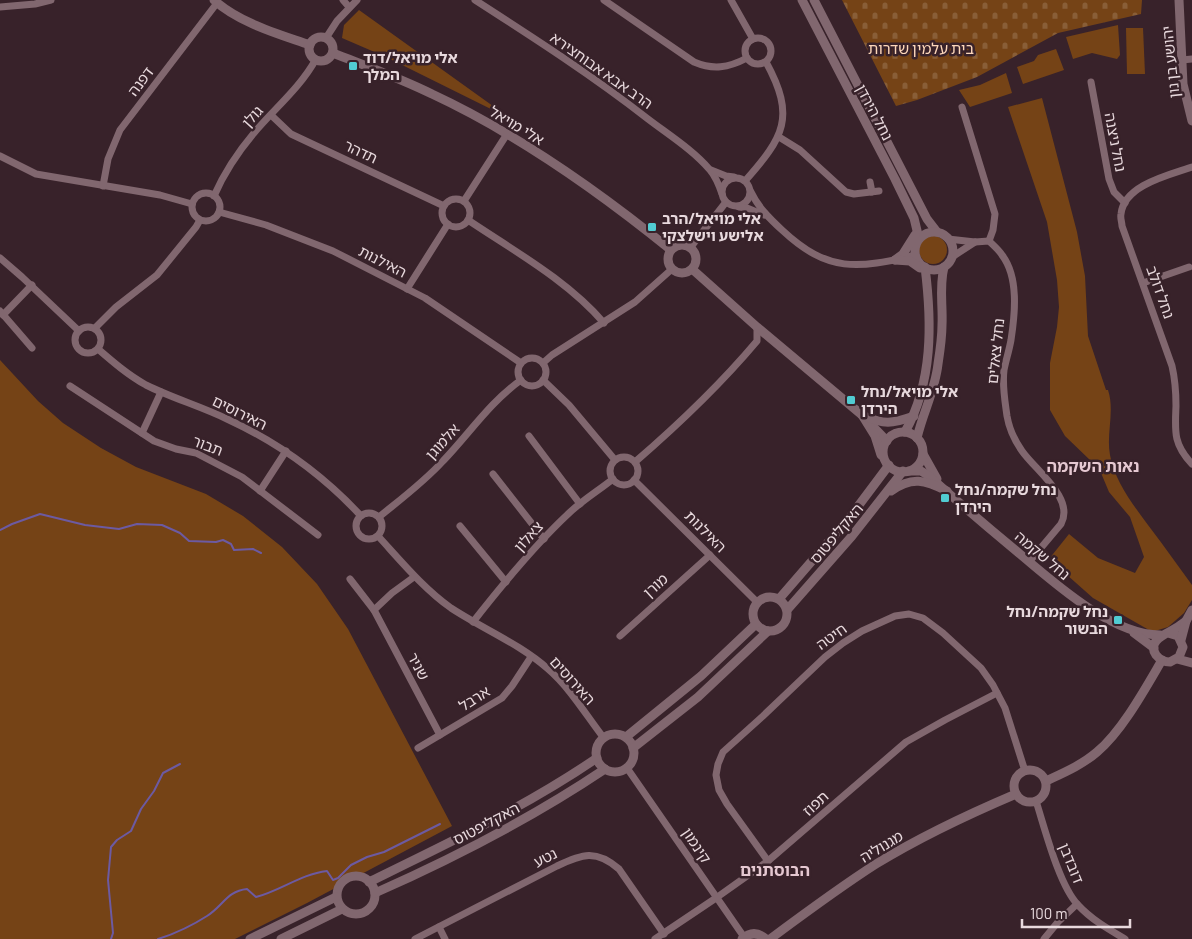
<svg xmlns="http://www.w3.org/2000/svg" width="1192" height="939" viewBox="0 0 1192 939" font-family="Barlow,'Noto Sans Hebrew',sans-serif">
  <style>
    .green { fill: #754316 }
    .cemetery { fill: url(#cemetery-stones) }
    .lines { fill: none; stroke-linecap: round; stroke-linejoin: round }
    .stream { stroke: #6c5aa2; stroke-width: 2 }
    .minor { stroke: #81676f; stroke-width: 7 }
    .tertiary { stroke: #81676f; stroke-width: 9 }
    .secondary { stroke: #81676f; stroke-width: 9 }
    .poi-dot { fill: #51ccd2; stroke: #38222a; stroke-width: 2 }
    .labels { text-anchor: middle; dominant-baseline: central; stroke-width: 5; stroke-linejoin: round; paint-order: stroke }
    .park-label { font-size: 15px; fill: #fdd7ba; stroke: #38222a }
    .poi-label { font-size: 15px; font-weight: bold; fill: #e8d9dd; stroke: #38222a; text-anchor: start }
    .street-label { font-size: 15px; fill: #e8d9dd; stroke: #38222a }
    .neighbourhood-label { font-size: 16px; font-weight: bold; fill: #e5c8d1; stroke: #38222a }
  </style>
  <defs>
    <pattern id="cemetery-stones" width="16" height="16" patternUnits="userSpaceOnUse" patternTransform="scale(1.25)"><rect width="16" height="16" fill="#754316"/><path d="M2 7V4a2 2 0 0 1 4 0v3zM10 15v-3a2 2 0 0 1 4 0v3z" fill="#895e37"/></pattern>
  </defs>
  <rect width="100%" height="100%" fill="#38222a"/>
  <g class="green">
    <polygon points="359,10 511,119 386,57 342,38 344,25"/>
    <polygon points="1118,25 1120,55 1117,59 1092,53 1073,59 1066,37"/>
    <polygon points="1126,28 1143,28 1145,74 1127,74"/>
    <polygon points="1056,49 1064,70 1023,84 1017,67 1034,61 1038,55"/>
    <polygon points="1006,73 1012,93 970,107 959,90 980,85"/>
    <path d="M1042 98 1077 232 1085 276 1088 336 1106 390H1108C1115 411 1106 434 1110 455 1115 483 1135 507 1151 529 1165 547 1178 566 1192 585V600L1184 613 1168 627 1155 631 1149 630 1093 598 1049 559 1069 534 1098 558 1135 573 1144 557 1130 517 1109 492 1096 461H1091L1065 436 1050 410V363L1057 327 1059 307 1057 280 1047 222 1008 107Z"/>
    <circle cx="933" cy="250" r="14"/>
    <polygon points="0,360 38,401 63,423 101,448 136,467 206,494 243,516 282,547 317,584 348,629 452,826 307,903 235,939 0,939"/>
  </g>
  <polygon class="cemetery" points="842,0 1142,0 1141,14 1058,33 977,77 917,100 896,106"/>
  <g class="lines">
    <g class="stream">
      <polyline points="0,530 12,524 40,514 85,525 119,529 137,524 162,525 180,533 189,541 216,542 223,540 231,544 234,550 253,549 261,553"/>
      <polyline points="111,939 113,933 108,880 111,847 117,840 131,831 141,809 154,791 163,773 180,764"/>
      <path d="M158 939C174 934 193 925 207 916 223 906 227 891 247 889L256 897C280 891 301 874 327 871L333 880 338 878 351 865 367 857 384 852 440 824"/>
    </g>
    <g class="minor">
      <polyline points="343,0 349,7"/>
      <path d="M475 0C534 38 593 76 648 119 669 135 693 150 710 170 716 177 719 185 722 194"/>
      <path d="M604 0 694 62C713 70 728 68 747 58"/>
      <polyline points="731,0 753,39"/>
      <polyline points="0,7 35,4 51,0"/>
      <circle cx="758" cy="51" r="13"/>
      <polyline points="326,38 337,21 357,0"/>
      <polyline points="1182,60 1192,59"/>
      <polyline points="1091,82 1109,179 1114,192 1125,203"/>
      <polyline points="962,107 995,214 993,230 989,241"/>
      <polyline points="271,115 291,134 444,206"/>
      <polyline points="779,137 800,150 846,192 854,194 879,191"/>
      <polyline points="0,156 36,174 160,195 192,204"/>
      <path d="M1192 167C1169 175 1124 185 1121 214 1120 218 1122 222 1122 226L1172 366C1175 379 1176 392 1176 406 1175 431 1173 444 1192 464"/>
      <polyline points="711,170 726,176 734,177"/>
      <circle cx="736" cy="192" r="14"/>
      <path d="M745 181C784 137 796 117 766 62"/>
      <polyline points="870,182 872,192"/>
      <polyline points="103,186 108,159 120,130 217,3"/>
      <path d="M751 192C758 207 769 218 782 230 828 273 857 269 916 255"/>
      <circle cx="206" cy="207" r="14"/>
      <path d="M214 196C224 173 238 152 254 133 275 108 300 88 316 59"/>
      <circle cx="456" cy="213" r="14"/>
      <polyline points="464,201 507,134"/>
      <polyline points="739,207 747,208 764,215"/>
      <polyline points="219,212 266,225 333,251 425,298 521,363"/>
      <path d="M468 220C514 251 567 280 604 323"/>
      <path d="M948 239 975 242 989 241C993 245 999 250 1002 255 1019 277 1015 314 1011 340 1009 351 1006 360 1004 370 1002 386 1005 401 1007 416 1009 428 1015 441 1022 451 1036 471 1075 498 1061 524L1029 562"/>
      <polyline points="690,248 726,202"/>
      <polyline points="952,257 975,242"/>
      <polyline points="0,258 22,277 79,331"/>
      <polyline points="1143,283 1189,267"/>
      <polyline points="407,289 448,224"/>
      <polyline points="0,311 32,348"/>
      <polyline points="3,315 32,285"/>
      <circle cx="88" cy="340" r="13"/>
      <polyline points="95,328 116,307 157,275 196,227 200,220"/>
      <path d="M98 349C113 362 128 375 146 385 172 398 200 406 227 419 277 442 323 475 361 516"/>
      <circle cx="532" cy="372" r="14"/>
      <polyline points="543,363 552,355 635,302 672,269"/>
      <polyline points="543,380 569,405 615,460"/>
      <polyline points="70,386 154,441 176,449 196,453 242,477 318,535"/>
      <polyline points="142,433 161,392"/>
      <polyline points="529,436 580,504"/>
      <circle cx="624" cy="471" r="14"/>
      <path d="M635 462C679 424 720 385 757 341V327"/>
      <polyline points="493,474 544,539"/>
      <polyline points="634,480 757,602"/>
      <polyline points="260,491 286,451"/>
      <circle cx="369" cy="526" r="13"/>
      <path d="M379 517C401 499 424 482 443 461 469 434 490 402 521 380"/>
      <polyline points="460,526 506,582"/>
      <path d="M378 536C401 561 423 588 451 608 483 629 520 644 548 669 570 688 586 715 603 737"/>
      <polyline points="350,579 374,610 440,735"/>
      <polyline points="374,610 392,593 414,577"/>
      <path d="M473 622C502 585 533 547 567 515 581 501 598 491 613 479"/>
      <polyline points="620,636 710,555"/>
      <polyline points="418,748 502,698 512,686 531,657"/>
      <polyline points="627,768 744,937"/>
      <path d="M1036 801C1045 829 1059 885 1078 905 1092 920 1108 929 1125 939"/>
      <polyline points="768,861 727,804 719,790 716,775 718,764 723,752 763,716 825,657 843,643 862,631 895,616 909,614 923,618 943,633 981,668 993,685 1005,708 1025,771"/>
      <polyline points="439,927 445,939"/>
      <path d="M415 939 557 866C582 854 596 849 619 869L664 934"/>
      <polyline points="655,939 716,898 768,861 906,742 945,720 997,693"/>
      <polyline points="1044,939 1058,922 1077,904"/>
    </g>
    <g class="tertiary">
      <path d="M214 0C239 23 279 34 310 45"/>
      <polyline points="1179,0 1183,84 1192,121"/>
      <circle cx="321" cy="49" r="12"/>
      <path d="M333 53C366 66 400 78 432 94 518 134 597 190 671 250"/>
      <circle cx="682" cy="259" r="14"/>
      <polyline points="692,269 757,327 862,415 887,441"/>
      <polyline points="923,454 937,479"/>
      <path d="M909 471H921L929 476C957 501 985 525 1014 549 1051 580 1110 635 1160 635"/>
      <polyline points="1134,633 1154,648"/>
      <path d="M1168 633 1178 636 1183 647 1179 657 1170 662C1165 662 1160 660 1156 655 1148 643 1161 636 1169 632 1175 629 1181 625 1186 621"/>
      <polyline points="1181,640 1186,621 1192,610"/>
      <polyline points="1177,659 1192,663"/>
      <circle cx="1030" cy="786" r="16"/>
      <path d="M1046 781C1063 773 1082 765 1097 752 1122 731 1145 689 1162 660"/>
      <path d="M742 939C750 932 758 932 766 939"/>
      <path d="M770 939C805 913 840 887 876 864 920 837 969 814 1016 794"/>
    </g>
    <g class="secondary">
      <polyline points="802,0 895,179 914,218 919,239"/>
      <polyline points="814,0 927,219 937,232"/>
      <circle cx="934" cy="251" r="19"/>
      <polyline points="895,260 903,254 915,235"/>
      <polyline points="895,260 910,261 920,268"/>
      <polyline points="862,415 875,436 881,455"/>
      <path d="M862 415C884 425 892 424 914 416"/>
      <path d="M905 432C933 382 932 323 925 267"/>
      <circle cx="903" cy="452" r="20"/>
      <path d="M917 438C923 412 935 391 938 364 940 351 942 338 942 325 943 305 939 287 944 267"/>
      <path d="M891 491C912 476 925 480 947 491"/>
      <circle cx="770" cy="614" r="17"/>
      <polyline points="779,599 850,517 889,465"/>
      <polyline points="787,610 852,536 903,471"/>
      <circle cx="615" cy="753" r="19"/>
      <polyline points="626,737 701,676 756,624"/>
      <polyline points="633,748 698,697 768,631"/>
      <circle cx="356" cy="895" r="19"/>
      <path d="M369 882C447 844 525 807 597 758"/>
      <path d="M375 893C454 858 532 818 605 769"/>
      <polyline points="250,939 336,897"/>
      <polyline points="281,939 342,909"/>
    </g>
  </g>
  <g class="poi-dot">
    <rect x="348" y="61" width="10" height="10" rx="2.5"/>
    <rect x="647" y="222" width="10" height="10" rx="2.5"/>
    <rect x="846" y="395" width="10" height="10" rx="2.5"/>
    <rect x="940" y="493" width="10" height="10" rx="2.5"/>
    <rect x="1113" y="615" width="10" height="10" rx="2.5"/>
  </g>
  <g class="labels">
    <g class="park-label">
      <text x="921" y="48">בית עלמין שדרות</text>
    </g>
    <g class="poi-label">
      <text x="363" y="57">אלי מויאל/דוד<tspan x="363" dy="17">המלך</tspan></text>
      <text x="662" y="218">אלי מויאל/הרב<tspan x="662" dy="17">אלישע וישלצקי</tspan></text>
      <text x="861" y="391">אלי מויאל/נחל<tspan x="861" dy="17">הירדן</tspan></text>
      <text x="955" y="489">נחל שקמה/נחל<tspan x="955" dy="17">הירדן</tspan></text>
      <text x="1108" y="611" text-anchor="end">נחל שקמה/נחל<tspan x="1108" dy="17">הבשור</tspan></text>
    </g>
    <g class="street-label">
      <text transform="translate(1170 62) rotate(-96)">יהושע בן נון</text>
      <text transform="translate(602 70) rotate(35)">הרב אבא אבוחצירא</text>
      <text transform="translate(140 81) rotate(-53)">דפנה</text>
      <text transform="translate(875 112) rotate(62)">נחל הירדן</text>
      <text transform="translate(252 116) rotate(-48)">גולן</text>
      <text transform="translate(517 125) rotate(31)">אלי מויאל</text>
      <text transform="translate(1116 142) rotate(79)">נחל ניצנה</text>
      <text transform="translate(361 151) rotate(25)">תדהר</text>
      <text transform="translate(383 261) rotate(27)">האילנות</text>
      <text transform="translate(1161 292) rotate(70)">נחל דולב</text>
      <text transform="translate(995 351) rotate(-84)">נחל צאלים</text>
      <text transform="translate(240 412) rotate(26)">האירוסים</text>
      <text transform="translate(442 441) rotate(-48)">אלמוגן</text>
      <text transform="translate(208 445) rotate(21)">תבור</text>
      <text transform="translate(706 531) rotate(45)">האילנות</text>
      <text transform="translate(836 533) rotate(-50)">האקליפטוס</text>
      <text transform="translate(528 536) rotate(-48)">צאלון</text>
      <text transform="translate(1043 555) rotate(40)">נחל שקמה</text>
      <text transform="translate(655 585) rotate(-42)">מורן</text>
      <text transform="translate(831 636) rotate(-36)">חיטה</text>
      <text transform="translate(419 666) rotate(62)">שניר</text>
      <text transform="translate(573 680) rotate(48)">האירוסים</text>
      <text transform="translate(474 698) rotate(-32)">ארבל</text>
      <text transform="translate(815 803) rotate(-42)">תפוז</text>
      <text transform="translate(486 823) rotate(-28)">האקליפטוס</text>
      <text transform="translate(697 845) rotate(56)">קינמון</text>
      <text transform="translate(881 846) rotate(-31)">מגנוליה</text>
      <text transform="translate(545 857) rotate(-27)">נטע</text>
      <text transform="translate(1072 863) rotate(68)">דובדבן</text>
    </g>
    <g class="neighbourhood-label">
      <text x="1093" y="465">נאות השקמה</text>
      <text x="775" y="869">הבוסתנים</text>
    </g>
  </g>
  <path d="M1022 919v8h108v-8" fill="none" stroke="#e8d9dd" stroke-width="2.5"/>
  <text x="1030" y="919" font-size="15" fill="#e8d9dd" stroke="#38222a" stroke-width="4" paint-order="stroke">100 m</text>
</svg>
